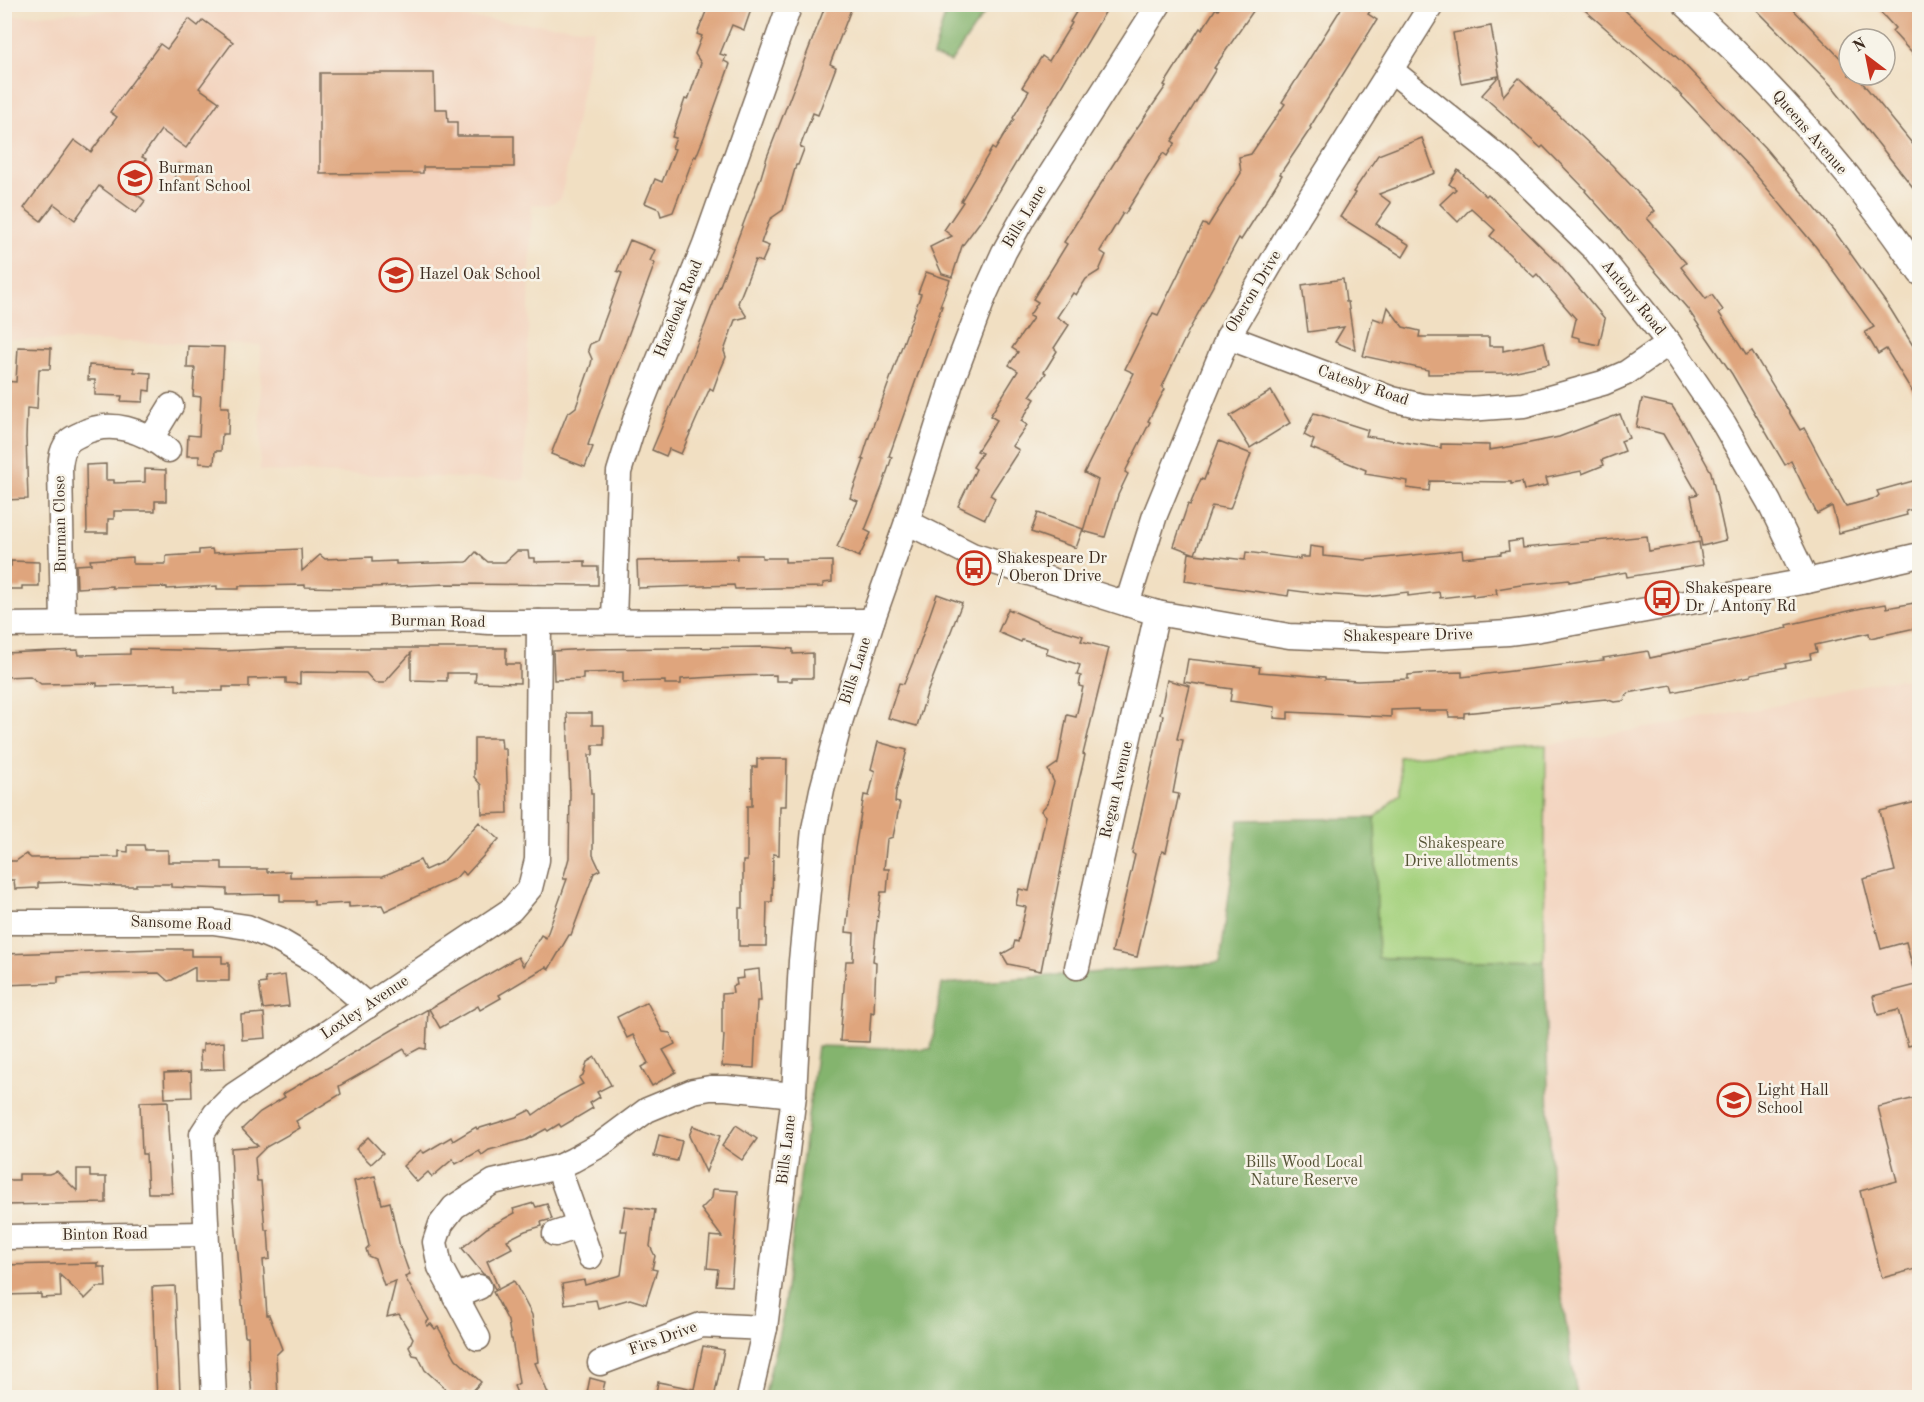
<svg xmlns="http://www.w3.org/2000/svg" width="1924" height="1402" viewBox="0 0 1924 1402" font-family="'Old Standard TT',serif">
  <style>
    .built { fill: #f3d4bf }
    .green { fill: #a6d27f; stroke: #707e4e; stroke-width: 1.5 }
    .forest { fill: #84b46e; stroke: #606f46; stroke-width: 1.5 }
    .building { fill: #dfa57d }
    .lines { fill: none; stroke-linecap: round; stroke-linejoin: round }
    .minor-casing { stroke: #7b6957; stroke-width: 27 }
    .minor { stroke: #fff; stroke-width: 24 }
    .labels { text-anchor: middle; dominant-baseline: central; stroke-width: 5; stroke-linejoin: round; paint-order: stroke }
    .street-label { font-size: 16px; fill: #3b2a1e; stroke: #f7f3e8 }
    .poi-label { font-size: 16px; fill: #3b2a1e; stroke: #f7f3e8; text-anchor: start }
    .park-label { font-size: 16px; fill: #565436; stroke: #f7f3e8 }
  </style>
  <rect width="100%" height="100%" fill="#f7f3e8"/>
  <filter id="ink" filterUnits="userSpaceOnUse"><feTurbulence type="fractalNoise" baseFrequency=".0167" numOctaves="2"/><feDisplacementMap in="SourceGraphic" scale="12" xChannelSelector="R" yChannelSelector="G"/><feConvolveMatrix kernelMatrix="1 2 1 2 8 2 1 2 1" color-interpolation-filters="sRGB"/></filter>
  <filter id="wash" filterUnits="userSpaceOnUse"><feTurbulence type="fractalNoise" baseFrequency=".008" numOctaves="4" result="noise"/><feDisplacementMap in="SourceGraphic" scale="24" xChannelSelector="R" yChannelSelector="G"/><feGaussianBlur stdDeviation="1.35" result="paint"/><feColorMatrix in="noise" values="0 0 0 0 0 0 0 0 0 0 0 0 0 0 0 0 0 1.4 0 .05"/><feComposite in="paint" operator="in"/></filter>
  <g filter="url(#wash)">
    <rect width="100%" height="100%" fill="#f1dfc2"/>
    <g class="built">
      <polygon points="310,4 594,29 561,199 548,205 532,204 524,480 260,471 261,345 5,339 5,17 198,5"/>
      <polygon points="1919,677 1919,1397 1577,1397 1553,1239 1544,961 1546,745 1765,708 1880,681"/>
    </g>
    <polygon class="green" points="1546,745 1544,961 1377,958 1375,818 1400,793 1399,757"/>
    <g class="forest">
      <polygon points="948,4 990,5 951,62 933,56"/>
      <polygon points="1375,818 1378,958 1544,961 1553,1239 1577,1397 764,1398 782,1320 817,1046 931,1049 942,984 1220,963 1239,820"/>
    </g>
    <g id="blocks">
      <g class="building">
        <polygon points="709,4 753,4 744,30 732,25 720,54 726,56 724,61 730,64 704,137 696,157 694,156 673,212 661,216 659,209 645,203 655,179 662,182 675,149 672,148 676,138 672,137 685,99 688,100 701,63 695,54 702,36 697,34"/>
        <polygon points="826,4 853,4 830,64 836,67 818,115 813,113 800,147 804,149 798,165 796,165 783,210 770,219 763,237 761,243 769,246 762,262 755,260 738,303 747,317 735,320 724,351 726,357 718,376 713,390 710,388 681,454 669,449 666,456 652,450 705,325 761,177 767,157"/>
        <polygon points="1081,4 1110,4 985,215 962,246 952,277 942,274 930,247 952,236 944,230 963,202 961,201 992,148 995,150 1014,119 1013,118 1029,91 1022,87 1042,56 1049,61 1072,23 1070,22"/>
        <polygon points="1222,4 1258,4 1214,68 1216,69 1172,141 1175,143 1167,156 1163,153 1160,158 1125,214 1123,213 1100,251 1106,255 1099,271 1086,279 1076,295 1073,293 1057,317 1069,325 1054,348 1057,351 1044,372 1046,373 1030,396 1035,399 1021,421 1027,425 1012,446 1019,450 990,495 995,498 985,519 958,506 976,469 973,467 982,453 977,451 997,420 990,416 1018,371 1009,365 1018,352 1012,348 1033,318 1029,316 1038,302 1033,299 1067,244 1064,242 1128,141 1166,86 1164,85 1200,28 1202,30 1216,8 1218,10"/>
        <polygon points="1344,4 1375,4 1368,14 1377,20 1310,127 1311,128 1280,174 1282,175 1264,204 1241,240 1239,238 1188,332 1162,387 1165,389 1148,421 1150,422 1125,472 1128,474 1118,495 1105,537 1083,531 1098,480 1084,473 1134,373 1125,369 1153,313 1158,315 1203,224 1208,226 1241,173 1239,157 1251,154 1285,104 1282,102"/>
        <polygon points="1578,4 1618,4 1683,63 1765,148 1835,232 1891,310 1920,357 1920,404 1886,349 1878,354 1865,332 1874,327 1816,247 1751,169 1676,90"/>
        <polygon points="1751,4 1788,4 1849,67 1849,75 1856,75 1920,153 1920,196 1833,87"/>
        <polygon points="1873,4 1907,4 1920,18 1920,62 1892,31 1895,28"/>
        <polygon points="189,19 198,26 203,20 233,42 199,88 219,102 186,148 161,130 142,157 146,159 125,186 145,201 136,213 99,186 75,220 54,204 41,221 24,208 74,140 91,152 117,117 110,112 160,44 167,49"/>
        <polygon points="1491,26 1503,96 1519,78 1612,165 1655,211 1647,218 1686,263 1681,267 1706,299 1712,295 1723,310 1719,313 1746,355 1752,351 1800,430 1804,428 1846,506 1876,498 1879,495 1877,491 1920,479 1920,507 1906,511 1907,515 1839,533 1832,506 1817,514 1791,461 1785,465 1732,374 1687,308 1620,230 1585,191 1586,190 1543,146 1541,148 1482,95 1499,76 1461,83 1453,33"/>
        <polygon points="320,73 434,73 435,109 447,109 448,122 457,122 457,136 514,136 514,167 423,167 423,173 320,174"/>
        <polygon points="1422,138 1435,173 1379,194 1391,203 1376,224 1410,245 1403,257 1340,217 1355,193 1353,192 1378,155"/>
        <polygon points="178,164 199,170 194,186 174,181"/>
        <polygon points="1458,170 1486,196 1488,194 1558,263 1605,319 1599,345 1580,341 1580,338 1572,336 1576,319 1537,274 1534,277 1490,236 1495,230 1471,208 1458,222 1440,204 1456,189 1449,184"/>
        <polygon points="630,240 655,250 650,261 655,263 597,419 588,445 593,447 585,467 551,454 567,414 576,407 591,364 592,359 588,350 590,344 597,341 622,273 617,271"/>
        <polygon points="926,272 950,280 940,306 942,306 892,448 889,456 892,457 882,487 865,530 871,533 859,557 837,547 858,501 850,498 864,460 862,459 869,437 921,294 918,293"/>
        <polygon points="1343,279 1346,302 1348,302 1355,350 1335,342 1344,327 1308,332 1302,285"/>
        <polygon points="1388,307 1403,327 1420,331 1419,337 1489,337 1489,346 1503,346 1503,351 1544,342 1549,364 1507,373 1428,374 1428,370 1363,356 1373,318 1384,322"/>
        <polygon points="188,346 224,347 221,407 229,407 228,434 222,434 221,451 215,451 214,464 199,463 199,456 187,456 188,435 199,436 201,397 193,396 195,368 187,368"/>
        <polygon points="18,347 51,348 50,369 39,369 37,409 27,408 26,437 28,499 4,500 4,381 16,382"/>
        <polygon points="89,365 134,368 134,372 151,373 150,391 144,390 143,402 121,401 122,396 95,395 95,380 88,380"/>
        <polygon points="1271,391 1290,423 1250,448 1230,416"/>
        <polygon points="1642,399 1672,406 1687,429 1711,472 1726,540 1702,546 1691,496 1698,494 1663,434 1636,427"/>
        <polygon points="1314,413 1368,430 1366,436 1441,448 1441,444 1489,445 1489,450 1520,445 1559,437 1620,414 1629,438 1621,441 1625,451 1602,460 1604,465 1582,474 1581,471 1546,478 1548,485 1524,490 1522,482 1511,484 1511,482 1430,481 1429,491 1407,488 1408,481 1365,474 1366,470 1311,448 1314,440 1304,435"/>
        <polygon points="1219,441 1251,454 1230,509 1212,506 1195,554 1245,560 1246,552 1300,559 1300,557 1309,557 1310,546 1323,548 1323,556 1365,560 1462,550 1463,558 1501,554 1501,552 1509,551 1508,542 1522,540 1523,548 1647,536 1649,551 1699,542 1703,565 1627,577 1626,572 1569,582 1569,580 1521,585 1496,589 1497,594 1473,597 1473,594 1440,598 1439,592 1408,596 1408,592 1367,597 1319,594 1289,590 1288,596 1185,581 1189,553 1195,554 1174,546 1188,504 1190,505 1201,479 1204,480"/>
        <polygon points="106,464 106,480 114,480 114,483 145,482 145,469 166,470 166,501 155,501 155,511 114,511 114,519 108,519 108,533 87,533 86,465"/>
        <polygon points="1038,513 1083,529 1076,548 1031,532"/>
        <polygon points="212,549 213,553 301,549 302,571 320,555 325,559 372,557 372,562 396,561 396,564 467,562 476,552 488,562 505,562 517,551 528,551 529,558 535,558 535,562 585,561 585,567 598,567 598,585 446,584 349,588 305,587 305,585 239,586 239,589 217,589 217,586 167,589 167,587 112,588 112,586 77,588 76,565 91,564 90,560 133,557 133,564 166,564 166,556 199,554 199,550"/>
        <polygon points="737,555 762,555 762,558 785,558 785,562 832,561 832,582 823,583 823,587 735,589 734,585 638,588 637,561 737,559"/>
        <polygon points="11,561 39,562 39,586 22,586 22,589 4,589 4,566 11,566"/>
        <polygon points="937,594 962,603 927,693 917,726 888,718 899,683 904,684 916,654"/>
        <polygon points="1920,602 1920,627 1870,638 1869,633 1815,645 1817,652 1810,654 1811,659 1785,664 1786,667 1751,674 1751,676 1673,692 1671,685 1628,693 1623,701 1614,702 1606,699 1464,713 1464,717 1449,717 1448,711 1418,711 1418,709 1391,710 1391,717 1288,712 1288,719 1274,718 1275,707 1230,701 1232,689 1184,682 1188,659 1260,667 1259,672 1325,677 1325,679 1358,681 1408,679 1408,675 1429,673 1462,672 1462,677 1604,660 1603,658 1648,651 1650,658 1788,628 1787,625 1862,608 1886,604 1887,608"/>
        <polygon points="1008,609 1042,624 1083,636 1081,641 1109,648 1083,754 1085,755 1075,797 1041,971 1008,964 1002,954 1013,948 1015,941 1018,942 1026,907 1016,905 1019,889 1029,891 1046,816 1041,811 1048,803 1054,782 1048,770 1058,763 1067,715 1076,717 1083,687 1079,686 1081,676 1077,675 1080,665 1046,654 1048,648 1022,640 1021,642 998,632"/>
        <polygon points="766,647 793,649 793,654 813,653 813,678 792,678 792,681 776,681 776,675 732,676 681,679 681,684 665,684 665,681 623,682 623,672 583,673 583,679 554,680 553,651 587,649"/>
        <polygon points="286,648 506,648 506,664 520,664 520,683 475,682 476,673 447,673 447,681 411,680 411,653 384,683 375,683 366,673 306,672 300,673 300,684 286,683 286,678 249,679 249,687 223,687 223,691 198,691 176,690 176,684 97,686 97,683 41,684 30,676 4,677 4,653 78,650 79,655 130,654 130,649 226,651"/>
        <polygon points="1167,680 1190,686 1177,739 1183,740 1173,793 1179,794 1166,852 1162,851 1137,957 1112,952 1135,855 1132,853 1162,721 1163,715 1160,714"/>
        <polygon points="567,713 592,713 592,725 604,725 604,745 593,745 593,755 589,755 591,793 593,793 593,855 600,870 594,873 571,935 569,935 549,969 546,967 499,995 501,998 480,1010 478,1006 440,1028 429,1009 518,957 523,966 541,935 546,938 567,879 563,879 569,858 570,793"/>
        <polygon points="474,738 501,738 502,749 506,749 508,813 482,814 481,785 474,777"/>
        <polygon points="878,742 907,750 896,791 895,802 900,803 893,837 887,839 884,869 889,869 887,892 881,892 877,923 873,961 876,962 874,1013 871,1012 869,1042 840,1041 846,961 853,961 854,933 846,932 855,849 864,795 869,796 875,771 871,769"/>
        <polygon points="757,759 787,759 786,806 780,806 779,855 773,854 772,902 767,902 766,946 739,946 739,908 743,908 743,861 747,861 747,806 752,806 752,767 757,767"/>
        <polygon points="1920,801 1920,976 1915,976 1906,942 1881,949 1863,879 1895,871 1880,811"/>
        <polygon points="479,822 499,839 466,875 462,871 456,878 385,911 382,905 349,907 349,903 314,905 314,901 280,901 280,894 227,895 227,889 171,887 171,884 136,884 136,886 119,886 70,883 70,882 38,883 38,888 15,889 14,880 4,880 4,861 16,861 26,854 31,858 119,857 119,851 128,852 128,845 144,845 145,850 168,850 168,862 222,862 222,869 267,869 267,872 290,871 290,877 383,876 420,860 425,870 443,862"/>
        <polygon points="158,949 191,949 191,956 222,956 222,963 229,963 229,981 195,981 195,967 172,980 168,981 159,973 103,974 58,977 58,983 4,985 4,954"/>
        <polygon points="759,969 761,1001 757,1001 754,1068 722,1066 724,1035 722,1034 722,994 733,993 732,986 737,985 736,979 744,978 743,971"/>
        <polygon points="285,975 289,1006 263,1009 259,984 266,983 265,978"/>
        <polygon points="1920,984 1920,1043 1908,1046 1898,1010 1878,1015 1873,996"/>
        <polygon points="647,1002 659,1025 663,1032 670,1033 675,1044 663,1050 676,1072 652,1086 641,1067 648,1063 633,1035 627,1038 617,1017"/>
        <polygon points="428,1009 426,1049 420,1048 407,1055 404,1049 339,1086 341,1094 296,1121 300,1128 266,1147 255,1158 257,1181 261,1181 265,1230 268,1230 270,1259 263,1260 267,1315 269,1315 282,1349 276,1355 278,1398 252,1398 250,1371 249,1371 248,1336 245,1336 233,1198 231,1148 258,1146 242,1129 260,1112 285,1097 283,1094"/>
        <polygon points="264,1013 266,1038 242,1040 241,1015"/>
        <polygon points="224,1042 225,1069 201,1070 200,1051 203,1051 203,1044"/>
        <polygon points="595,1057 611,1085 597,1092 600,1097 590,1103 593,1108 561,1127 559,1124 548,1131 546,1129 526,1140 489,1150 482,1155 479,1151 456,1164 453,1159 432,1177 428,1172 417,1182 403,1166 421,1150 424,1153 451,1137 453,1141 476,1127 477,1129 516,1117 530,1110 533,1115 560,1096 583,1084 579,1078 583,1075 587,1062"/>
        <polygon points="191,1072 192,1097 165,1098 164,1073"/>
        <polygon points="1920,1097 1920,1268 1882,1278 1860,1191 1897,1181 1878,1107"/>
        <polygon points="168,1101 169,1126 168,1126 172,1193 148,1193 146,1154 142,1154 140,1102"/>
        <polygon points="736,1125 757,1139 742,1160 722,1146"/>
        <polygon points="693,1126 720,1136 706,1172 689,1136"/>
        <polygon points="659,1135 682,1141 677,1161 654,1156"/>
        <polygon points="368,1137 383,1153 371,1164 356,1149"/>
        <polygon points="77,1169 90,1169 90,1177 106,1177 106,1203 4,1205 4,1180 19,1180 19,1174 49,1174 57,1171 77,1191"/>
        <polygon points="375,1176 382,1204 390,1202 400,1247 410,1275 405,1277 429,1320 426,1323 427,1326 431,1324 435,1329 438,1327 456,1359 481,1382 470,1394 465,1389 456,1398 425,1370 418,1356 413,1355 409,1347 413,1338 399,1314 387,1317 396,1281 384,1285 375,1259 368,1256 366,1249 369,1246 354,1181"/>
        <polygon points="713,1189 738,1191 731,1286 716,1285 718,1269 707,1268 710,1236 722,1237 701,1209 712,1198"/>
        <polygon points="534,1203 536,1207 547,1204 552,1219 541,1222 542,1226 525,1231 507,1240 512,1248 487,1261 498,1287 495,1289 488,1276 483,1274 462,1248 487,1228 515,1213 513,1209"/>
        <polygon points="625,1206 655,1210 650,1246 655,1256 652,1269 657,1270 646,1304 630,1299 598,1308 596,1300 565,1304 562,1284 584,1280 585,1285 621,1275 627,1231 621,1231"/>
        <polygon points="98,1263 98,1267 105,1267 106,1287 97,1287 85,1299 60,1275 61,1297 41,1298 41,1294 4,1295 4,1265"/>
        <polygon points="514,1281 532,1315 538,1362 535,1363 550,1398 519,1398 514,1386 519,1383 512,1339 511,1339 508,1321 493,1292"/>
        <polygon points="175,1286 180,1392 175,1392 175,1398 157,1398 152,1287"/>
        <polygon points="703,1346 724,1350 714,1398 655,1398 658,1382 694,1389"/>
        <polygon points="590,1378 605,1382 601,1398 586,1398"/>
      </g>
    </g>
  </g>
  <g filter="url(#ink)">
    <use href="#blocks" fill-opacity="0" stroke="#7b6957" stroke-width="1.5"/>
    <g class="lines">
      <g class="minor-casing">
        <g id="minor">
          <path d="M1685 4C1773 84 1853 174 1920 273"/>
          <polyline points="1391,70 1508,165 1596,251 1669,343 1724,424 1769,502 1807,581"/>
          <polyline points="1228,337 1392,399 1422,406 1468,409 1524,405 1603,383 1626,373 1669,343"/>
          <polyline points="152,437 171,406"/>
          <polyline points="907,522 972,555 1127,604 1157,613 1289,636 1387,640 1508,633 1540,629 1807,581 1920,555"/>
          <polyline points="1127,604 1155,515 1228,337 1300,214 1432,4"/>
          <polyline points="614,621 619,472 636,417 705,244 790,4"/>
          <path d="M63 624 60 467C61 458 62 448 69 441 72 438 77 436 81 434 110 418 144 431 168 450"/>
          <polyline points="4,625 460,620 489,622 872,621"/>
          <polyline points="4,922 213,922 247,927 278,940 319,964 368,1006"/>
          <polyline points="1077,967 1157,613"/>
          <polyline points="558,1167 590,1257"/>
          <polyline points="555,1234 579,1226"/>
          <polyline points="4,1237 206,1234"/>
          <polyline points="455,1297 479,1287"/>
          <polyline points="478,1338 440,1267 435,1242 441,1224 454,1207 493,1182 558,1167 573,1160 600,1145 647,1110 693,1091 710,1088 726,1088 794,1095"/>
          <polyline points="600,1363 701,1325 765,1328"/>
          <polyline points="214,1398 202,1134 215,1114 234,1095 511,910 530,888 537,860 539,622"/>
          <polyline points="749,1398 765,1328 794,1095 801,961 814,829 822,790 841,719 872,621 907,522 951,383 985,294 1004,252 1024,216 1159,4"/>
        </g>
      </g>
      <use href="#minor" class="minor"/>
    </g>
  </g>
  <defs>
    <g id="school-ring" transform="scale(1.725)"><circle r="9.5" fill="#f7f3e8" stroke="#c8321e" stroke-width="1.5"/><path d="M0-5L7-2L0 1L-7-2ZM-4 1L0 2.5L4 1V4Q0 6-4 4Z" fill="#c8321e"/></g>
    <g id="bus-ring" transform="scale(1.725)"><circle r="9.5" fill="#f7f3e8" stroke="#c8321e" stroke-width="1.5"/><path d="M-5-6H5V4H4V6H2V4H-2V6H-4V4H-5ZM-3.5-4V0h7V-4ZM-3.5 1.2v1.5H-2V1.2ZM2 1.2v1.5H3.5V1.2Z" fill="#c8321e"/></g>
  </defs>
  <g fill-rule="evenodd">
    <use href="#school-ring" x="135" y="178"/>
    <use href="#school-ring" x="396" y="275"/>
    <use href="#bus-ring" x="974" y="568"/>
    <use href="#bus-ring" x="1662" y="598"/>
    <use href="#school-ring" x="1734" y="1100"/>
  </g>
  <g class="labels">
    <g class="street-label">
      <text transform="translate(1809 133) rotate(49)">Queens Avenue</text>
      <text transform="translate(1025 217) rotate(-59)">Bills Lane</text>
      <text transform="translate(1254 292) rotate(-59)">Oberon Drive</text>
      <text transform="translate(1633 298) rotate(51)">Antony Road</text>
      <text transform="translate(679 309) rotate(-68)">Hazeloak Road</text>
      <text transform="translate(1363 386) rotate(19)">Catesby Road</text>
      <text transform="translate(61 524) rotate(-91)">Burman Close</text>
      <text transform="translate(438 622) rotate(1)">Burman Road</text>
      <text transform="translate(1408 636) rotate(-1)">Shakespeare Drive</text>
      <text transform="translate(856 671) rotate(-72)">Bills Lane</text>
      <text transform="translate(1117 790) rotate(-77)">Regan Avenue</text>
      <text transform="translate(181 924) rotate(2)">Sansome Road</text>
      <text transform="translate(365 1008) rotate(-34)">Loxley Avenue</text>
      <text transform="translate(787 1150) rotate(-83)">Bills Lane</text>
      <text transform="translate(105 1235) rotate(-1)">Binton Road</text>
      <text transform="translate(663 1339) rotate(-20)">Firs Drive</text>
    </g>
    <g class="poi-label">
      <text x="158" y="169">Burman<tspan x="158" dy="18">Infant School</tspan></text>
      <text x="419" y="275">Hazel Oak School</text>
      <text x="997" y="559">Shakespeare Dr<tspan x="997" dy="18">/ Oberon Drive</tspan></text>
      <text x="1685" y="589">Shakespeare<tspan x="1685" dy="18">Dr / Antony Rd</tspan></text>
      <text x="1757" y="1091">Light Hall<tspan x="1757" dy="18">School</tspan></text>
    </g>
    <g class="park-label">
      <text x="1461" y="844">Shakespeare<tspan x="1461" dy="18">Drive allotments</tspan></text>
      <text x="1304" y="1163">Bills Wood Local<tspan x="1304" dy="18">Nature Reserve</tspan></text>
    </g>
  </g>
  <rect width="1924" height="1402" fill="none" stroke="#f7f3e8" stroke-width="24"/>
  <g transform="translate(1867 57) rotate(328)"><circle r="28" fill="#f7f3e8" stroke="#aca397" stroke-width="1.5"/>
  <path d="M0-4.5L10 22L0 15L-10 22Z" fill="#c8321e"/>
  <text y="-9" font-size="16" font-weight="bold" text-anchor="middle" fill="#3b2a1e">N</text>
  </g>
</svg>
